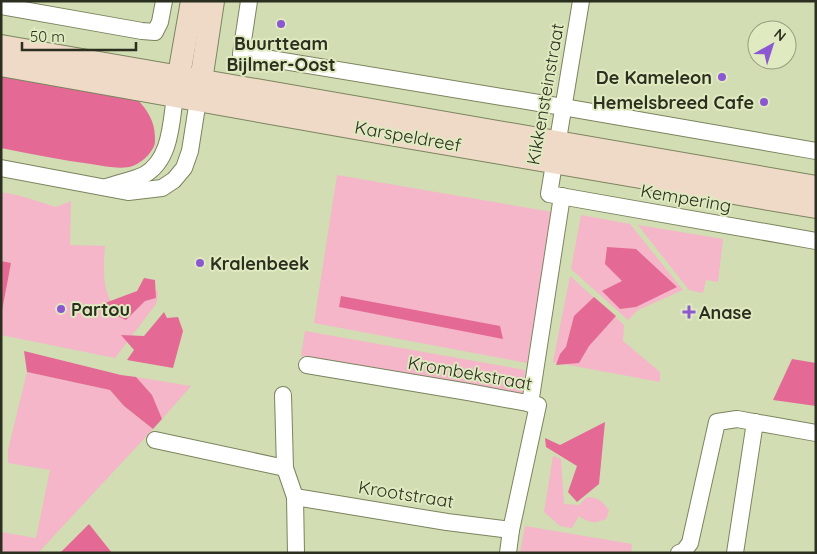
<svg xmlns="http://www.w3.org/2000/svg" width="817" height="554" viewBox="0 0 817 554" font-family="Quicksand,sans-serif">
  <style>
    .green { fill: #f4b6c8 }
    .forest { fill: #e46a95 }
    .lines { fill: none; stroke-linecap: round; stroke-linejoin: round }
    .street-casing { stroke: #7a845e; stroke-width: 18 }
    .secondary-casing { stroke: #7a845e; stroke-width: 24 }
    .street { stroke: #fff; stroke-width: 16 }
    .secondary { stroke: #efdac7; stroke-width: 22 }
    .poi-dot { fill: #8b58d1; stroke: #dfeac0; stroke-width: 2 }
    .labels { text-anchor: middle; dominant-baseline: central; stroke-width: 4; stroke-linejoin: round; paint-order: stroke }
    .poi-label { font-size: 18px; font-weight: bold; fill: #2b2f1f; stroke: #dfeac0; text-anchor: start }
    .street-label { font-size: 18px; fill: #2b2f1f; stroke: #dfeac0 }
  </style>
  <rect width="100%" height="100%" fill="#d2ddb3"/>
  <g class="green">
    <polygon points="337,175 552,212 527,363 314,323"/>
    <path d="M1 192 21 196 56 207 71 201 70 245 105 246C103 269 102 289 115 309L157 290 158 294 156 304 115 358 1 335V316L11 263 1 261Z"/>
    <polygon points="581,215 630,224 683,290 638,310 628,320 571,269"/>
    <polygon points="638,225 723,239 718,282 706,280 703,293 689,290"/>
    <polygon points="570,276 624,325 623,341 660,372 660,382 553,362"/>
    <polygon points="305,331 525,370 523,395 301,356"/>
    <polygon points="27,372 110,390 124,406 153,429 38,553 1,553 1,532 36,538 50,470 8,463 8,450"/>
    <polygon points="136,377 191,386 162,419 152,396"/>
    <path d="M553 456 561 459 564 504 579 505 587 497C598 497 604 502 609 511L606 519C594 524 589 523 579 516L572 528 560 526 544 512Z"/>
    <polygon points="525,526 632,544 631,553 520,553"/>
  </g>
  <g class="forest">
    <path d="M1 72 133 95C147 109 156 121 155 142 154 152 140 165 129 167 117 169 104 166 91 164 61 160 31 154 1 148Z"/>
    <polygon points="607,247 636,249 677,287 636,307 620,309 602,291 622,281 605,264"/>
    <polygon points="1,261 11,263 1,316"/>
    <polygon points="144,278 155,280 156,298 145,301 126,320 106,311 105,303 137,291"/>
    <polygon points="341,296 500,326 503,339 339,307"/>
    <polygon points="594,297 616,316 589,346 579,363 556,365 560,354 566,347 574,316"/>
    <polygon points="164,312 167,318 178,317 183,331 173,368 127,360 134,350 121,335 144,336"/>
    <polygon points="24,351 121,375 136,377 152,395 162,419 153,429 124,406 110,390 27,372"/>
    <polygon points="792,359 816,363 816,406 773,400"/>
    <polygon points="605,422 599,484 577,502 568,492 577,466 546,447 545,438 560,445"/>
    <polygon points="89,524 112,553 59,553 62,551"/>
  </g>
  <g class="lines">
    <g class="street-casing">
      <g id="street">
        <polyline points="249,1 241,54 563,107 816,151"/>
        <polyline points="581,1 549,194 816,241"/>
        <polyline points="1,6 142,31 155,32 160,22 164,1"/>
        <polyline points="1,168 128,192 162,188 174,180 184,168 190,151 198,100"/>
        <path d="M107 187C117 183 134 180 144 175 171 160 171 123 175 96"/>
        <polyline points="307,365 468,392 538,405 511,530 508,553"/>
        <polyline points="283,395 285,468 295,497 296,553"/>
        <polyline points="530,404 562,196"/>
        <polyline points="155,440 285,468"/>
        <polyline points="295,497 447,522 511,530"/>
        <polyline points="679,553 684,551 690,543 717,422 737,419 816,433"/>
        <polyline points="735,553 755,422"/>
      </g>
    </g>
    <g class="secondary-casing">
      <g id="secondary">
        <polyline points="1,46 816,187"/>
        <polyline points="1,65 389,134 816,207"/>
        <polyline points="176,92 192,1"/>
        <polyline points="199,94 213,1"/>
      </g>
    </g>
    <use href="#street" class="street"/>
    <use href="#secondary" class="secondary"/>
  </g>
  <g class="poi-dot">
    <circle cx="281" cy="24" r="5"/>
    <circle cx="722" cy="77" r="5"/>
    <circle cx="764" cy="102" r="5"/>
    <circle cx="200" cy="263" r="5"/>
    <circle cx="61" cy="309" r="5"/>
    <path d="M686.5 304.5h5v5h5v5h-5v5h-5v-5h-5v-5h5z"/>
  </g>
  <g class="labels">
    <g class="poi-label">
      <text x="281" y="43" text-anchor="middle">Buurtteam<tspan x="281" dy="21">Bijlmer-Oost</tspan></text>
      <text x="712" y="77" text-anchor="end">De Kameleon</text>
      <text x="754" y="102" text-anchor="end">Hemelsbreed Cafe</text>
      <text x="210" y="263">Kralenbeek</text>
      <text x="71" y="309">Partou</text>
      <text x="699" y="312">Anase</text>
    </g>
    <g class="street-label">
      <text transform="translate(545 94) rotate(-80)">Kikkensteinstraat</text>
      <text transform="translate(408 136) rotate(10)">Karspeldreef</text>
      <text transform="translate(686 198) rotate(10)">Kempering</text>
      <text transform="translate(470 373) rotate(10)">Krombekstraat</text>
      <text transform="translate(406 494) rotate(9)">Krootstraat</text>
    </g>
  </g>
  <rect width="817" height="554" fill="none" stroke="#2b2f1f" stroke-width="5"/>
  <g transform="translate(772 45) rotate(39)"><circle r="24" fill="#dfeac0" stroke="#979f80"/>
  <path d="M0-4L9 19L0 12L-9 19Z" fill="#8b58d1"/>
  <text y="-8" font-size="14" font-weight="bold" text-anchor="middle" fill="#2b2f1f">N</text>
  </g>
  <path d="M22 42v8h114v-8" fill="none" stroke="#2b2f1f" stroke-width="2.5"/>
  <text x="30" y="42" font-size="15" fill="#2b2f1f" stroke="#dfeac0" stroke-width="4" paint-order="stroke">50 m</text>
</svg>
